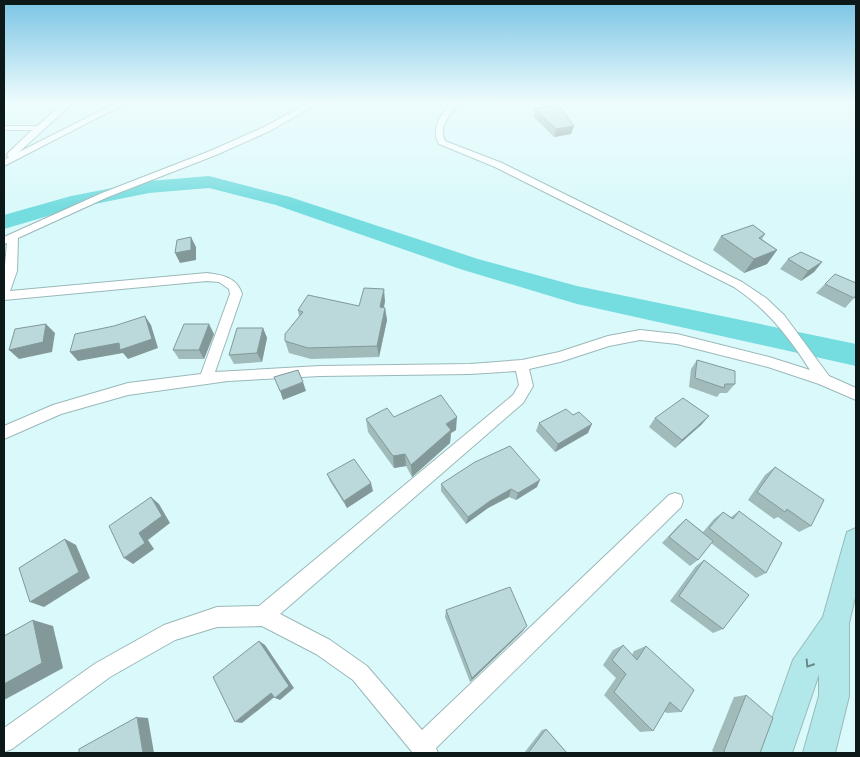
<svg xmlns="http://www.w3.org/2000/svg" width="860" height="757" viewBox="0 0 860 757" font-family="Mulish,sans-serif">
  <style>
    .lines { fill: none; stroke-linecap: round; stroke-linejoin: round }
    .river { fill: #75dcdf; fill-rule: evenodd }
    .street-casing { stroke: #9bb8b9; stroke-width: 2 }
    .secondary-casing { stroke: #9bb8b9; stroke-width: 2 }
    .street { fill: #fff; fill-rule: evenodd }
    .secondary { fill: #b2e8e9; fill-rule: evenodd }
    .wall { fill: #a1bbbb }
    .shaded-wall { fill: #839899 }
    .building { fill: #bbd9da; stroke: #839899 }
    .oneway { stroke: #688a8b }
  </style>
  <rect width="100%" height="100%" fill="#daf9fa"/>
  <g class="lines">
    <polygon class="river" points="209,176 290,197 478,259 577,286 856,344 856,366 577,304 460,269 276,205 209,188 149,193 75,208 4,229 4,215 71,196 149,181"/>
    <g class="street-casing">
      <g id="street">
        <polygon points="65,102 74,102 19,152 118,102 128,102 4,166 4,160 9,157 7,155 8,153 32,130 4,130 4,126 37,126"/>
        <path d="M310 102H320L270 131 216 155 108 197 18 238 17 271 10 291 207 273C222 275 237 277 242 294L215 372 320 366 470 364 522 360 559 352 608 336 640 330 677 334 769 357 810 370C789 337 767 309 734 287L495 167 439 144C430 128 441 114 452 102H460C451 113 438 126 445 141L502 163 742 282 766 298 784 315 829 376 856 388V400L819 384 768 367 677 344 640 340 609 346 560 362 529 369 533 386 523 403 280 614 330 640 367 666 422 730 669 495 675 493 681 495 683 501 681 507 436 748 438 753H413L353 680 316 654 262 626 217 627 175 640 110 677 12 749 4 752V728L96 663 164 625 217 607 259 606 513 395 519 385 516 371 470 374 320 376 228 381 128 395 61 414 4 439V426L53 405 128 383 201 374 230 294 229 289 219 282 207 281 4 300V276L7 243 4 244V237L102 193 210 151 264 127Z"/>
      </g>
    </g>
    <g class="secondary-casing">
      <polygon id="secondary" points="856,528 856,593 849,623 849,696 835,753 803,753 819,696 819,674 792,753 760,753 793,660 823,617 847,532"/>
    </g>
    <use href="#street" class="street"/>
    <use href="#secondary" class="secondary"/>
  </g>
  <g class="wall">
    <polygon points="535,109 574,126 571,134 554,137 534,117"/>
    <polygon points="765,234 762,239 777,250 767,264 744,273 713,250 721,236"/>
    <polygon points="788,259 822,262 814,272 801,281 780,269"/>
    <polygon points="825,284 854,298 845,308 816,293"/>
    <polygon points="385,301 384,308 385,308 387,320 379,357 311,359 289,353 285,341 299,316 298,310 359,306"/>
    <polygon points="263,328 267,338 262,362 234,364 229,355"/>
    <polygon points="214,334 204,359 179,359 173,350"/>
    <polygon points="697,360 735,384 727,393 720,393 717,397 689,387 691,369"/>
    <polygon points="709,416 701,425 675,448 649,427 655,418"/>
    <polygon points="394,417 456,430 451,433 450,443 412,477 406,466 394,468 368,432 366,419"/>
    <polygon points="539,423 588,433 555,452 536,431"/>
    <polygon points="775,467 811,526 799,532 778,517 774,519 748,500 765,475"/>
    <polygon points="327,474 373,491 347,508 330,481"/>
    <polygon points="441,484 537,487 516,500 509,497 488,508 466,524 441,491"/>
    <polygon points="739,511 766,573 756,578 711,543 698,560 690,566 662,543 678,526 686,519 703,532 714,519 723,512 731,517"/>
    <polygon points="704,560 723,629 713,633 670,601 696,566"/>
    <polygon points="446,610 527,626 522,632 470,682 445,617"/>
    <polygon points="623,645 632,655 634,651 646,646 681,712 667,713 664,711 653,731 640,732 604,695 616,678 603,665 613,650"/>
    <polygon points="746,695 760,753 715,753 712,751 734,697"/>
    <polygon points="546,729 567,753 524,753 542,730"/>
  </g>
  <g class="shaded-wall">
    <polygon points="574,126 571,134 554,137 556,129"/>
    <polygon points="191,237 196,247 196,260 180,263 175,253"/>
    <polygon points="777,250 767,264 744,273 754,259"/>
    <polygon points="822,262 814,272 801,281 808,271"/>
    <polygon points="384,289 385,301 381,319 380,307"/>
    <polygon points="385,308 387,320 379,357 377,346"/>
    <polygon points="145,316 151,325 158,348 128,359 123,353 78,361 70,352"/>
    <polygon points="46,324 55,333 52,352 19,359 9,350"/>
    <polygon points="209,324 214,334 204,359 199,350"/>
    <polygon points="263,328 267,338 262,362 257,353"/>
    <polygon points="303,382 306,391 283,400 280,391"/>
    <polygon points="709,416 701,425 675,448 682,440"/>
    <polygon points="457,417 456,430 451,433 450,443 412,477 411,465 446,424"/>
    <polygon points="592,424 588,433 555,452 558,444"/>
    <polygon points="405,454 406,466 394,468 393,456"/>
    <polygon points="540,480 537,487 516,500 518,493"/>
    <polygon points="371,483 373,491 347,508 344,501"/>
    <polygon points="511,489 509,497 488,508 466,524 468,517 490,501"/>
    <polygon points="151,497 159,504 170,523 148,540 154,549 133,564 124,558 139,533"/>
    <polygon points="65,539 76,545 90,578 44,607 30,602"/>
    <polygon points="33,620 53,626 63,668 4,700 4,684"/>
    <polygon points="527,626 522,632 470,682 472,678"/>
    <polygon points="259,641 265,645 294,688 280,700 275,698"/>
    <polygon points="271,693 277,695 242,723 235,722"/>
    <polygon points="137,717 148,718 154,753 143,753"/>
  </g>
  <g class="building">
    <polygon points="558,104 574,126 556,129 535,109"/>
    <polygon points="753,225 765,234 759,238 777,250 754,259 721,236"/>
    <polygon points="191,237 191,250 175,253 177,240"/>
    <polygon points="801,252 822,262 808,271 788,259"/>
    <polygon points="835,274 856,283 856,295 854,298 825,284"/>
    <polygon points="364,288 384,289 380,307 385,308 377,346 308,348 285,341 285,334 303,312 298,310 308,295 359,306"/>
    <polygon points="145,316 152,339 120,350 119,343 70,352 75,334 114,326"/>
    <polygon points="46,324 43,342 9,350 15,329"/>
    <polygon points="184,324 209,324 199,350 173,350"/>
    <polygon points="237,328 263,328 257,353 229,355"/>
    <polygon points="697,360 735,371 735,384 725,384 724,388 695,378"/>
    <polygon points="298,370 303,382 280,391 274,377"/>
    <polygon points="441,395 457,417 446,424 451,430 411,465 405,454 393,456 366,419 387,408 394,417"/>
    <polygon points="683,398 709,416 682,440 655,418"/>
    <polygon points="566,409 573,415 579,412 592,424 558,444 539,423"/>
    <polygon points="510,446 540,480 518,493 511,489 490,501 468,517 441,484 475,462"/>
    <polygon points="354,459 371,483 344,501 327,474"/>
    <polygon points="775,467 824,500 811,526 787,509 785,512 757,492"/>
    <polygon points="151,497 162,516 139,533 145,543 124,558 109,526"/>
    <polygon points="739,511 782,543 766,573 709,528 723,512 733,519"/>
    <polygon points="686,519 713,541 698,560 669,537"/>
    <polygon points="65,539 79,572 30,602 19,568"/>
    <polygon points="704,560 749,595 723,629 679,596"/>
    <polygon points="510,587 527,626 472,678 446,610"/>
    <polygon points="33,620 42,663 4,684 4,636"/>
    <polygon points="259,641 289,686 275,698 271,693 235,722 213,677"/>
    <polygon points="623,645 637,660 646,646 694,690 681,712 670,702 653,731 614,692 626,674 612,660"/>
    <polygon points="746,695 773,718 760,753 726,753 724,751"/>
    <polygon points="137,717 143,753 79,753 79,749"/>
    <polygon points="546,729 567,753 528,753"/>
  </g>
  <defs><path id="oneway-chevron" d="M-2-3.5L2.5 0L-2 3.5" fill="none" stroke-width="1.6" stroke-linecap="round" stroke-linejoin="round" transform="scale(1.25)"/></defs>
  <use class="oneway" href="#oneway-chevron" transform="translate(809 664) rotate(123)"/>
  <linearGradient id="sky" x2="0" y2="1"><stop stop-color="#7ac4e4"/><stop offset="0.49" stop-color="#eefcfd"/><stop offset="1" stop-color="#eefcfd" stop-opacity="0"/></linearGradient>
  <rect width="860" height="208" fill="url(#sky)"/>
  <rect width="860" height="757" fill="none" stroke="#0d1819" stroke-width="10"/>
</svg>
